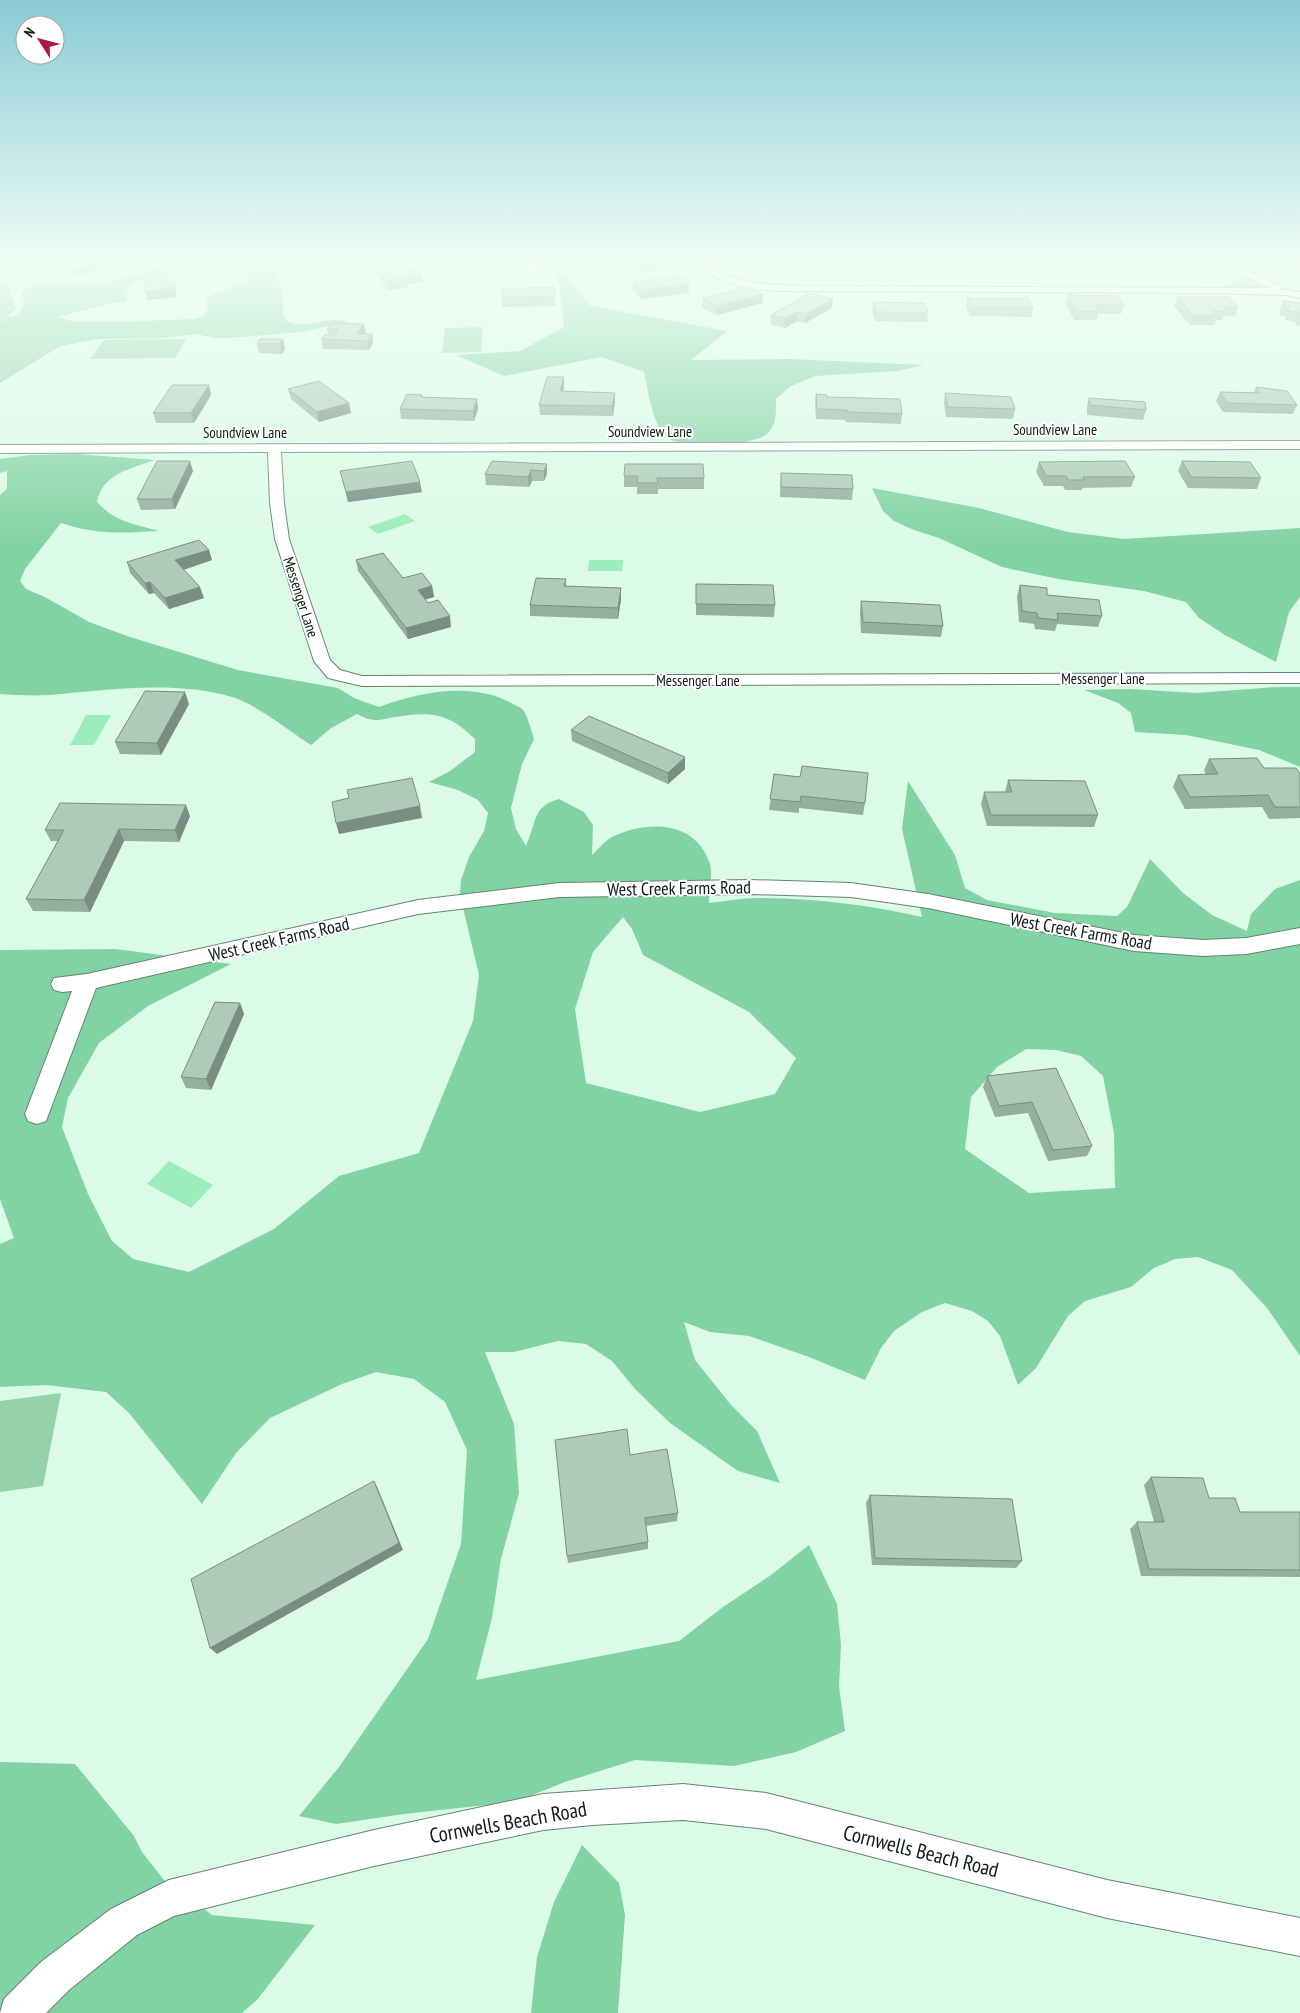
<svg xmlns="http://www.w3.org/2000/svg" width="1300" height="2013" viewBox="0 0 1300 2013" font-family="'PT Sans Narrow',sans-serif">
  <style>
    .green { fill: #94d2ac }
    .forest { fill: #82d3a4; fill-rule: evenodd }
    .water { fill: #9bedbc }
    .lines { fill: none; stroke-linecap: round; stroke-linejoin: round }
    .service-casing { stroke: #668371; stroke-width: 1 }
    .minor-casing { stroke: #668371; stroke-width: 2 }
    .service { fill: #fff; fill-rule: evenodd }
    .minor { fill: #fff; fill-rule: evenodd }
    .wall { fill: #95af9e }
    .shaded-wall { fill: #798e81 }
    .building { fill: #adcbb8; stroke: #798e81 }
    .labels { text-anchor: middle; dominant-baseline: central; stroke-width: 4; stroke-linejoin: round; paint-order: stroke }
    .far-street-label { font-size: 15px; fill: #0f1b14; stroke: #fff }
    .street-label { font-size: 18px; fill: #0f1b14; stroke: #fff }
    .near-street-label { font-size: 21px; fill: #0f1b14; stroke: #fff }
  </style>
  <rect width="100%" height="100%" fill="#dbfbe7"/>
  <g class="green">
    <polygon points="1244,275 1276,290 1222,288"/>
    <polygon points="0,277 7,283 16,309 7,316 96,324 0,383"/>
    <polygon points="483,327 481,352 442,353 445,328"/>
    <polygon points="186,339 175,358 90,359 104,340"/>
    <polygon points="61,1393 43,1486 0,1492 0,1401"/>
  </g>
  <g class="forest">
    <path d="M185 262H277V266L279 270 277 279 283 292V314L288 322C307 330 327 314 348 322L302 332 228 338H216L196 334 163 338 97 339 61 346 41 341 34 336 0 343V323C13 317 30 312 21 295L23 290C38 282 49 282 65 283 80 283 93 278 108 283L157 267ZM214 270 237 271 253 279 211 295 206 299 208 307 204 316 194 319 107 322 72 321 57 317 108 304 127 301 124 293C139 272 189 272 214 270Z"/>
    <path d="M556 262 591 306 727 331 691 360 791 359 924 365 897 371 815 376 791 386 776 399C776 410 777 426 767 434 752 446 685 448 669 439 653 429 648 390 644 372L602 357 504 376 456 355 520 351 564 327Z"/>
    <path d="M76 454 155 460C132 468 102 474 97 502 115 522 134 524 159 531 122 533 97 535 61 523L25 569 20 581 26 589 45 597 89 622 130 637 238 670 338 688 354 698 379 707C419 692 474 681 513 704 516 706 521 707 523 710 528 716 531 730 534 739L522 764 511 808 516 829 526 846C537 823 531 807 559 799L584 812 593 825 592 855C598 849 605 841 612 837 647 820 696 820 710 864 713 876 709 891 709 903 726 901 743 898 759 898 814 898 869 905 922 917L902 829 908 781 955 855 965 888 987 900 1055 913 1117 916 1127 907 1150 859 1183 893 1212 915 1247 931 1251 914 1275 889 1300 880V1356L1267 1308 1232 1270 1198 1257 1175 1259 1154 1268 1131 1287 1085 1301 1068 1316 1036 1368 1018 1385 1000 1336 988 1321 972 1311 945 1303 922 1312 894 1331 881 1348 865 1380 809 1357 749 1336 710 1332 684 1322 695 1360 731 1405 757 1431 780 1483 738 1471 670 1423 635 1389 612 1361 586 1344 558 1341 514 1352H485L514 1424 519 1493 501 1559 492 1618 476 1680 679 1641 723 1607 771 1575 809 1545 837 1604 841 1645 839 1686 845 1731 796 1752 734 1766 635 1760 565 1782 515 1802 404 1814 336 1824 299 1816 339 1767 428 1639 461 1544 467 1450 445 1402 414 1379 376 1372 342 1384 270 1418 236 1453 202 1504 129 1413 106 1392 46 1385 0 1387V1244L14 1238 0 1199V950L115 949 231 964 148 1006 99 1043 68 1098 62 1127 88 1194 112 1241 133 1259 189 1272 274 1229 339 1176 419 1153 473 1021 479 975 460 895 461 880 469 857 484 831 488 813 478 800 458 790 429 782 450 771 475 752V739C449 713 431 711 395 717 378 720 374 723 357 714L331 728 311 745C289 731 256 704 232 697 173 680 109 690 50 695 33 696 16 695 0 694V495L7 489V471L0 473V459L30 455ZM623 917 632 929 643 955 749 1012 796 1058 775 1094 700 1112 586 1083 575 1009 593 952ZM1026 1049 1056 1050 1081 1056 1103 1076 1114 1133 1115 1188 1029 1193 965 1149 971 1097 997 1067Z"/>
    <polygon points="872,488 979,508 1068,532 1124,539 1300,528 1300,597 1289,612 1276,662 1225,635 1199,618 1186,602 1144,591 1058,579 1002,567 939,538 914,530 894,521 883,511"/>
    <polygon points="1276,687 1300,687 1300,767 1259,750 1186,735 1135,732 1131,713 1118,703 1084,690 1130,689 1197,693"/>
    <polygon points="0,1762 75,1764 134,1836 142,1852 164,1880 212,1915 315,1925 257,2000 242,2013 0,2013"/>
    <polygon points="582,1845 619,1883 625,1915 618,2013 531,2013 537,1957 554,1902"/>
  </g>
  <g class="water">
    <polygon points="405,514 415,521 378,534 368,527"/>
    <polygon points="589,560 623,560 622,571 588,571"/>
    <polygon points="86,715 111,715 94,745 70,745"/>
    <polygon points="169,1161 213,1185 191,1208 147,1184"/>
  </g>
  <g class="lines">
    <g class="service-casing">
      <polygon id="service" points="529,262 535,262 537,276 526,285 527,291 524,293 521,291 520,285 531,276"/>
    </g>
    <g class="minor-casing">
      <g id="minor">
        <path d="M698 262H708C734 286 769 284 802 286L1269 288 1238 272 1237 270 1242 267 1280 286 1281 289 1300 292V298L1286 295 1210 293 776 291C748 289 717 285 698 262Z"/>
        <polygon points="1300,441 1300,449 281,452 284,503 289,539 330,660 340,670 362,676 1300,673 1300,683 362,686 328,678 314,661 275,539 270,503 268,452 0,453 0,445"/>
        <polygon points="750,880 851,883 928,894 1134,935 1203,940 1246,938 1300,928 1300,944 1246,954 1203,956 1134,951 928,908 851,897 750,894 559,897 418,914 96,988 46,1121 37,1124 28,1121 25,1114 72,991 62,992 54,990 51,984 54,978 87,974 418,900 559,883"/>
        <polygon points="683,1784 766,1793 1107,1880 1300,1918 1300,1956 1107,1918 766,1829 683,1820 592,1825 543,1830 374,1866 174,1916 137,1935 69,1990 46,2013 0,2013 4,1999 41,1962 111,1909 169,1880 374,1830 543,1794"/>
      </g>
    </g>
    <use href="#service" class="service"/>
    <use href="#minor" class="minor"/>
  </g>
  <g class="wall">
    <polygon points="57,262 110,262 112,269 76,276 69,268 61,269 58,264"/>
    <polygon points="617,262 665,262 665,269 640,274"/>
    <polygon points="798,262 843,262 842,265 798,265"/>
    <polygon points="889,262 943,262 944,264 942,273 893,272"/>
    <polygon points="975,262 1030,262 1032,265 1030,273 979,273 975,265"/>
    <polygon points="1063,262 1116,262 1119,265 1116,274 1067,273 1062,266"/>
    <polygon points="1148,262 1179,262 1158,266"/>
    <polygon points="374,264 396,267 409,271 423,282 408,284 408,287 387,290 376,273"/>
    <polygon points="633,282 689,293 641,299 633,291"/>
    <polygon points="554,287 555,306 502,307 502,298"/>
    <polygon points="1068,295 1124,305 1121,314 1098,314 1097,320 1074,320 1066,304"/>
    <polygon points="1177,297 1238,307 1235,316 1224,316 1222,320 1216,320 1214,325 1190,325 1174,306"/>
    <polygon points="703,298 763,303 717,315 702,308"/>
    <polygon points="967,298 1033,308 1031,317 970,316 966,307"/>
    <polygon points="1283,301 1300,303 1300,326 1296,325 1296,322 1285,320 1285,316 1279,315 1280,310"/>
    <polygon points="873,302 928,313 927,322 875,321 872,311"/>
    <polygon points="832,308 805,323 797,321 785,328 771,324 771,315"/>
    <polygon points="364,324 365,334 372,334 373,343 369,350 323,349 321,339 329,335 327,329"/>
    <polygon points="283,339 285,349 282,354 259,353 257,344"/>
    <polygon points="564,377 564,387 563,391 615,393 615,402 613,416 540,415 539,405"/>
    <polygon points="209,385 211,395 194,423 156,423 153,413"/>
    <polygon points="1256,387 1297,405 1293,414 1223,412 1216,401 1220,392 1254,392"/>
    <polygon points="288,389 349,403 351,413 319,422 291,399"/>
    <polygon points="945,393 1015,409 1013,419 946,417 944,403"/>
    <polygon points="816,394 902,414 901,424 846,422 845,420 816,419 815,404"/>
    <polygon points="422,395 423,397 477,399 478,409 474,421 401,419 400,409"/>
    <polygon points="1089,398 1146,410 1143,420 1087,415 1087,407"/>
    <polygon points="1182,461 1261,478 1257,489 1188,488 1178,471"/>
    <polygon points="1039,462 1135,477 1131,487 1082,488 1082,490 1065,490 1063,486 1044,486 1036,472"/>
    <polygon points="547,464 547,474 544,481 532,481 529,487 486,485 485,474"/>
    <polygon points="193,471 175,509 141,510 137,499"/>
    <polygon points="340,471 422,492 348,502"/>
    <polygon points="781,473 853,489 852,500 780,497"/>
    <polygon points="624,476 704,478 704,489 658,489 658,494 637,494 637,487 624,487"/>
    <polygon points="212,560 184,570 204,598 169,609 154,593 149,594 130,573 127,562"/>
    <polygon points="356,560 403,578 432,586 434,597 425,600 451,627 408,639 358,571"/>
    <polygon points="566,579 566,586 621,599 618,619 530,616 530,605"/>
    <polygon points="696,584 775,605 774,617 696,615"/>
    <polygon points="1020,585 1102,616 1098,627 1057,624 1055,631 1035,629 1034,624 1019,622 1017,596"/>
    <polygon points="861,601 943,626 941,637 861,633 860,612"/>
    <polygon points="189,704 161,755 120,754 115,742"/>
    <polygon points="571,730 685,769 668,784 572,741"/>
    <polygon points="1209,759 1300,774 1300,818 1269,819 1262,807 1185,809 1173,787 1178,775 1206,775 1204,770"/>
    <polygon points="774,774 865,803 863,815 799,808 799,813 769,810"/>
    <polygon points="1008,780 1098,815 1094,827 987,826 981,804 984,792 1005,792"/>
    <polygon points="190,816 179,842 124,841 90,912 33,911 26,899 58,841 51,841 45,830"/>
    <polygon points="240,1003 244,1014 211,1090 186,1088 181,1077"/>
    <polygon points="1056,1068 1092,1146 1087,1156 1048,1161 1028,1113 995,1117 983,1087 987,1076"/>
    <polygon points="630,1455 678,1513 677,1521 646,1526 648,1542 648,1549 568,1563 567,1556"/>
    <polygon points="1151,1477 1209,1498 1240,1512 1300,1512 1300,1577 1141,1576 1130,1529 1137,1522 1154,1522 1144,1485"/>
    <polygon points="870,1495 1022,1561 1016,1568 872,1565 866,1503"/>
  </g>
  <g class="shaded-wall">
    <polygon points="59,262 67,262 69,268 61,269"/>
    <polygon points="104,262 110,262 112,269 76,276 73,267"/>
    <polygon points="658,262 665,262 665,269 640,274 640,265"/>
    <polygon points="1160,262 1179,262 1158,266"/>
    <polygon points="422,273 423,282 408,284 408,287 387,290 386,281 405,275"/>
    <polygon points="167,274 170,283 174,282 176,291 176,297 148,300 145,291 167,282"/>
    <polygon points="689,284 689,293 641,299 641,290"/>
    <polygon points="763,294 763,303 717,315 717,306"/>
    <polygon points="833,299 832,308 805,323 806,314"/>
    <polygon points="797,312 797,321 785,328 785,318"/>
    <polygon points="364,324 366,333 361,340 357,334"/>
    <polygon points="372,334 373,343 369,350 368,341"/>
    <polygon points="283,339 285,349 282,354 280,344"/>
    <polygon points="564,377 564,387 561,401 560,391"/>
    <polygon points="209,385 211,395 194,423 191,413"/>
    <polygon points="615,393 615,402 613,416 612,406"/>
    <polygon points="477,399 478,409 474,421 473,411"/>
    <polygon points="349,403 351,413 319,422 317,412"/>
    <polygon points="190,461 193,471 175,509 172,499"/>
    <polygon points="547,464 547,474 544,481 544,471"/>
    <polygon points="531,470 532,481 529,487 528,477"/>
    <polygon points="420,482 422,492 348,502 346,492"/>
    <polygon points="209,550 212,560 179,571 175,560"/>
    <polygon points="150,582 154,593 149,594 145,583"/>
    <polygon points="432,586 434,597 419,601 418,590"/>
    <polygon points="200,587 204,598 169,609 165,598"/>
    <polygon points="621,588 621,599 618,619 618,608"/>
    <polygon points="450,616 451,627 408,639 406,628"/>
    <polygon points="185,692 189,704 161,755 157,743"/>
    <polygon points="685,757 685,769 668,784 668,773"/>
    <polygon points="186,805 190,816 179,842 175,830"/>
    <polygon points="420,806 422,818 339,834 336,823"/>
    <polygon points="119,829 124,841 90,912 84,900"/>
    <polygon points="240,1003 244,1014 211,1090 206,1079"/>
    <polygon points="374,1481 378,1489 403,1550 217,1654 210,1648"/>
  </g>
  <g class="building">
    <polygon points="68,262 104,262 73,267"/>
    <polygon points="393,262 396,267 406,266 409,271 419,270 422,273 405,275 407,279 386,281 374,264"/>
    <polygon points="633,262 658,262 640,265"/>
    <polygon points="894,262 943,262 944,264 894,263"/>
    <polygon points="979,262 1030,262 1032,265 980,264"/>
    <polygon points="1067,262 1116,262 1119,265 1069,265"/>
    <polygon points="167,274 167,282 174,282 174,288 145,291 146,276"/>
    <polygon points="680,276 689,284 641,290 633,282"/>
    <polygon points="554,287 555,296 502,298 502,289"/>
    <polygon points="749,287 763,294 717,306 703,298"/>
    <polygon points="810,293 833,299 806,314 797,312 785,318 771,315"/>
    <polygon points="1068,295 1118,296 1124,305 1096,305 1099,311 1076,311"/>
    <polygon points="1177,297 1229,297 1238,307 1222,307 1226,311 1213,311 1217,316 1193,316"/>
    <polygon points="967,298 1028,298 1033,308 972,307"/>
    <polygon points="1283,301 1300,303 1300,316 1299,316 1299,312 1288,311 1289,307 1283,306"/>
    <polygon points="873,302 925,303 928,313 876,312"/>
    <polygon points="332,323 364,324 357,334 372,334 368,341 321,339 325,335 334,335 338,329 327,329"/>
    <polygon points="260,339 283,339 280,344 257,344"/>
    <polygon points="547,377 564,377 560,391 615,393 612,406 539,405"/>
    <polygon points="319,381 349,403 317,412 288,389"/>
    <polygon points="172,385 209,385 191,413 153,413"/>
    <polygon points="1256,387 1287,391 1297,405 1227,403 1220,392 1260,393"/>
    <polygon points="945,393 1011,397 1015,409 948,407"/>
    <polygon points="407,394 422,395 421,397 477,399 473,411 400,409"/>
    <polygon points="816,394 827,395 827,397 900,399 902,414 847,412 847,410 817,409"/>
    <polygon points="1089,398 1145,402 1146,410 1090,405"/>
    <polygon points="157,461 190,461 172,499 137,499"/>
    <polygon points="412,461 420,482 346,492 340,471"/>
    <polygon points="492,461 547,464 544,471 531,470 528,477 485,474"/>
    <polygon points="1125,461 1135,477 1083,477 1084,480 1068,480 1066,476 1046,476 1039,462"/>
    <polygon points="1182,461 1250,462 1261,478 1191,477"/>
    <polygon points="625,464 703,464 704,478 657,478 658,483 637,483 638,476 624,476"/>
    <polygon points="781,473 852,475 853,489 781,487"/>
    <polygon points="199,540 209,550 175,560 200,587 165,598 150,582 145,583 127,562"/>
    <polygon points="383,553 403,578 422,573 432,586 418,590 428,603 438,600 450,616 406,628 356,560"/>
    <polygon points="536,578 566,579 564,586 621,588 618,608 530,605"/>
    <polygon points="696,584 773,585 775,605 696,604"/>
    <polygon points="1020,585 1047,588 1047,595 1099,600 1102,616 1057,613 1058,620 1038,618 1037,613 1022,611"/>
    <polygon points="861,601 940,605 943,626 863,622"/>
    <polygon points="145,691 185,692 157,743 115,742"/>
    <polygon points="589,716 685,757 668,773 571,730"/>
    <polygon points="1257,758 1264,768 1296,768 1300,774 1300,807 1275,807 1268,795 1190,797 1178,775 1218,774 1209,759"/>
    <polygon points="802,766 868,773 865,803 801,796 800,802 770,799 774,774 800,777"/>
    <polygon points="412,778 420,806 336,823 332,802 349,798 347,790"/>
    <polygon points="1008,780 1085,781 1098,815 991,815 984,792 1012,792"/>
    <polygon points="60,803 186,805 175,830 119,829 84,900 26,899 64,830 45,830"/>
    <polygon points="215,1002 240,1003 206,1079 181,1077"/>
    <polygon points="1056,1068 1092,1146 1053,1150 1032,1102 999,1106 987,1076"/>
    <polygon points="627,1429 630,1455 667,1449 678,1513 645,1518 648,1542 567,1556 555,1440"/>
    <polygon points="1151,1477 1203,1478 1209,1498 1235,1498 1240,1512 1300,1512 1300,1570 1149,1569 1137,1522 1164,1522"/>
    <polygon points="374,1481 399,1543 210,1648 191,1579"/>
    <polygon points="870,1495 1012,1499 1022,1561 875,1558"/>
  </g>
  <linearGradient id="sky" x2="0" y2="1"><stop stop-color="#89cbd6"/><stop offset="0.48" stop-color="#effdf4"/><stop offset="1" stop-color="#effdf4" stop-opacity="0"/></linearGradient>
  <rect width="1300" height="544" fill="url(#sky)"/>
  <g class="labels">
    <g class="far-street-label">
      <text x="1055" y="429">Soundview Lane</text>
      <text x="650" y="431">Soundview Lane</text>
      <text x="245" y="432">Soundview Lane</text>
      <text transform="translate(301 597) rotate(72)">Messenger Lane</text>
      <text x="1103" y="678">Messenger Lane</text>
      <text x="698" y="680">Messenger Lane</text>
    </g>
    <g class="street-label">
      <text transform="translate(679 888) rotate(-1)">West Creek Farms Road</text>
      <text transform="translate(1081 931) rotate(10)">West Creek Farms Road</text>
      <text transform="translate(279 939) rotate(-13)">West Creek Farms Road</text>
    </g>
    <g class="near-street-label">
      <text transform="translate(508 1822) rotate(-10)">Cornwells Beach Road</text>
      <text transform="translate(921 1851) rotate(14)">Cornwells Beach Road</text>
    </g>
  </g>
  <g transform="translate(40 40) rotate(306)"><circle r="24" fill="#ffffff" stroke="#9fa4a1"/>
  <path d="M0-4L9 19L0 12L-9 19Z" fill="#aa174c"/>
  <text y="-8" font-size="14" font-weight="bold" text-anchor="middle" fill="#0f1b14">N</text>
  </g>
</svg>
